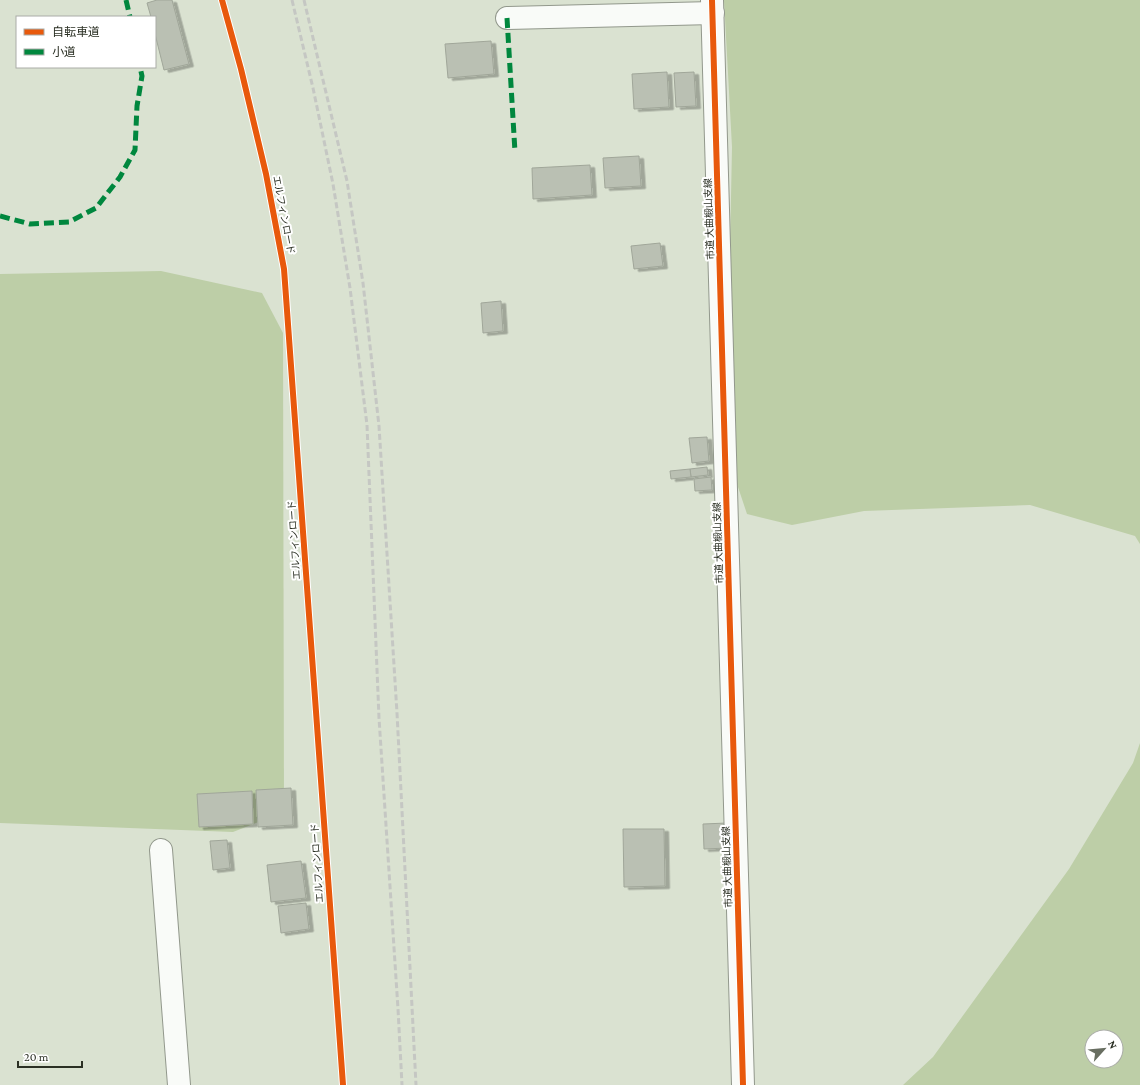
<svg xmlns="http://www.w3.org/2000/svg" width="1140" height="1085" viewBox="0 0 1140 1085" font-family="'Crimson Pro','Noto Sans JP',serif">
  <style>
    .green { fill: #bdcea7; fill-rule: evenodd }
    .building { fill: #bac0b3; stroke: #a0a699; filter: url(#shadow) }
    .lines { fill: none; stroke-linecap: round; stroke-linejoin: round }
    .minor-casing { stroke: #92988c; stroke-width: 24 }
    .minor { stroke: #f9fbf8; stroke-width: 22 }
    .rail { stroke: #c5c7c3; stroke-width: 3; stroke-dasharray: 6 3; stroke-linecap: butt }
    .quiet { stroke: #00873e; stroke-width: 5; stroke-dasharray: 10 5; stroke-linecap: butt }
    .cycleway-casing { stroke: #fff; stroke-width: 8 }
    .cycleway { stroke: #e8590c; stroke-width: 6 }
    .labels { text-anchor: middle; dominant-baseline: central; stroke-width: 4; stroke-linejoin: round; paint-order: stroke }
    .street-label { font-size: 10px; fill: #2b3024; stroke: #fff }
  </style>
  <defs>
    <filter id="shadow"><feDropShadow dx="4.5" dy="2.5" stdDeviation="0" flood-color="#0004"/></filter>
  </defs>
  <rect width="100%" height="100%" fill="#dae2d1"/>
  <g class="green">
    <polygon points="724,0 1140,0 1140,544 1135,536 1030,505 864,511 792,525 747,514 726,451 732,147"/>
    <polygon points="161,271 262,293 283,333 284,812 233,832 0,823 0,274"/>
    <path d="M1140 743V1085H903L933 1057 1069 869 1133 763ZM1092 1037H1116V1061H1092Z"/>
  </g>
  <g class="building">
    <polygon points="157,0 172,0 189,64 164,70 155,34 155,17 151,17 147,3"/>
    <polygon points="491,41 494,74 448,78 445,44"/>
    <polygon points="667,72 669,107 634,109 632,74"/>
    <polygon points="694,72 696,106 676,107 674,73"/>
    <polygon points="639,156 641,186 605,188 603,158"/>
    <polygon points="590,165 592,195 533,199 532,168"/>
    <polygon points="660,243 663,266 634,269 631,246"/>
    <polygon points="501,301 503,331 483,333 481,303"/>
    <polygon points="707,437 709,461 692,463 689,438"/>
    <polygon points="707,467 708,475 691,477 690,469"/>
    <polygon points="690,469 691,477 671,479 670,471"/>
    <polygon points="711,477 712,490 695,491 694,479"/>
    <polygon points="291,788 293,825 258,827 256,790"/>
    <polygon points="252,791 253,824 199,827 197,794"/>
    <polygon points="727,823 728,848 704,849 703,824"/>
    <polygon points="623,829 664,829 665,886 624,887"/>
    <polygon points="227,840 230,868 213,870 210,841"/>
    <polygon points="301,861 306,898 271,902 267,865"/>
    <polygon points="306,903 309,929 281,933 278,906"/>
  </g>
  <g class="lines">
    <g class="minor-casing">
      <g id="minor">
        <polyline points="712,0 743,1085"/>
        <polyline points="507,18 713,13"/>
        <polyline points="161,850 179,1085"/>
      </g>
    </g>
    <use href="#minor" class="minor"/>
    <g class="rail">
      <polyline points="292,0 313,88 333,184 350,288 367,425 379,718 398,1009 402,1085"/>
      <polyline points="304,0 347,181 363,283 379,426 397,713 416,1085"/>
    </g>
    <g class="quiet">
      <polyline points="126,0 130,17"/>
      <polyline points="507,18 515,152"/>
      <polyline points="0,216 30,224 69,222 96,208 120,177 135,150 137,106 142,76 140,67"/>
    </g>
    <g class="cycleway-casing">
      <g id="cycleway">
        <polyline points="222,0 241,69 266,174 284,269 343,1085"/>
        <polyline points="712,0 743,1085"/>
      </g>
    </g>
    <use href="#cycleway" class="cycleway"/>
  </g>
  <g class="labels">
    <g class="street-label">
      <text transform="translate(284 215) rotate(79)">エルフィンロード</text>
      <text transform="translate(709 219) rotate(-92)">市道 大曲椴山支線</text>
      <text transform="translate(294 540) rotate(-94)">エルフィンロード</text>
      <text transform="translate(718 543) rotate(-92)">市道 大曲椴山支線</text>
      <text transform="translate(317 863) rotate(-94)">エルフィンロード</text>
      <text transform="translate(727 867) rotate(-92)">市道 大曲椴山支線</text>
    </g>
  </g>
  <rect x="16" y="16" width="140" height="52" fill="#ffffff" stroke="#aaaca7"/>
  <rect x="24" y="29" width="20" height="6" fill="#e8590c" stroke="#aaaca7"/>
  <text x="52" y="36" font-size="12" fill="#2b3024">自転車道</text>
  <rect x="24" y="49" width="20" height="6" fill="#00873e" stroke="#aaaca7"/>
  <text x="52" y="56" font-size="12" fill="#2b3024">小道</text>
  <g transform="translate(1104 1049) rotate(63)"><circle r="19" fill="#ffffff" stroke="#aaaca7"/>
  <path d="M0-3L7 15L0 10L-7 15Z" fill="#686e61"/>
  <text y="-6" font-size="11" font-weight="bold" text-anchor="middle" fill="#2b3024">N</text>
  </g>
  <path d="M18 1061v6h64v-6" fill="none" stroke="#2b3024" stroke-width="2"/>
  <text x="24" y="1061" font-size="12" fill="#2b3024" stroke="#ffffff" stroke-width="3" paint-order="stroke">20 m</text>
</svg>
